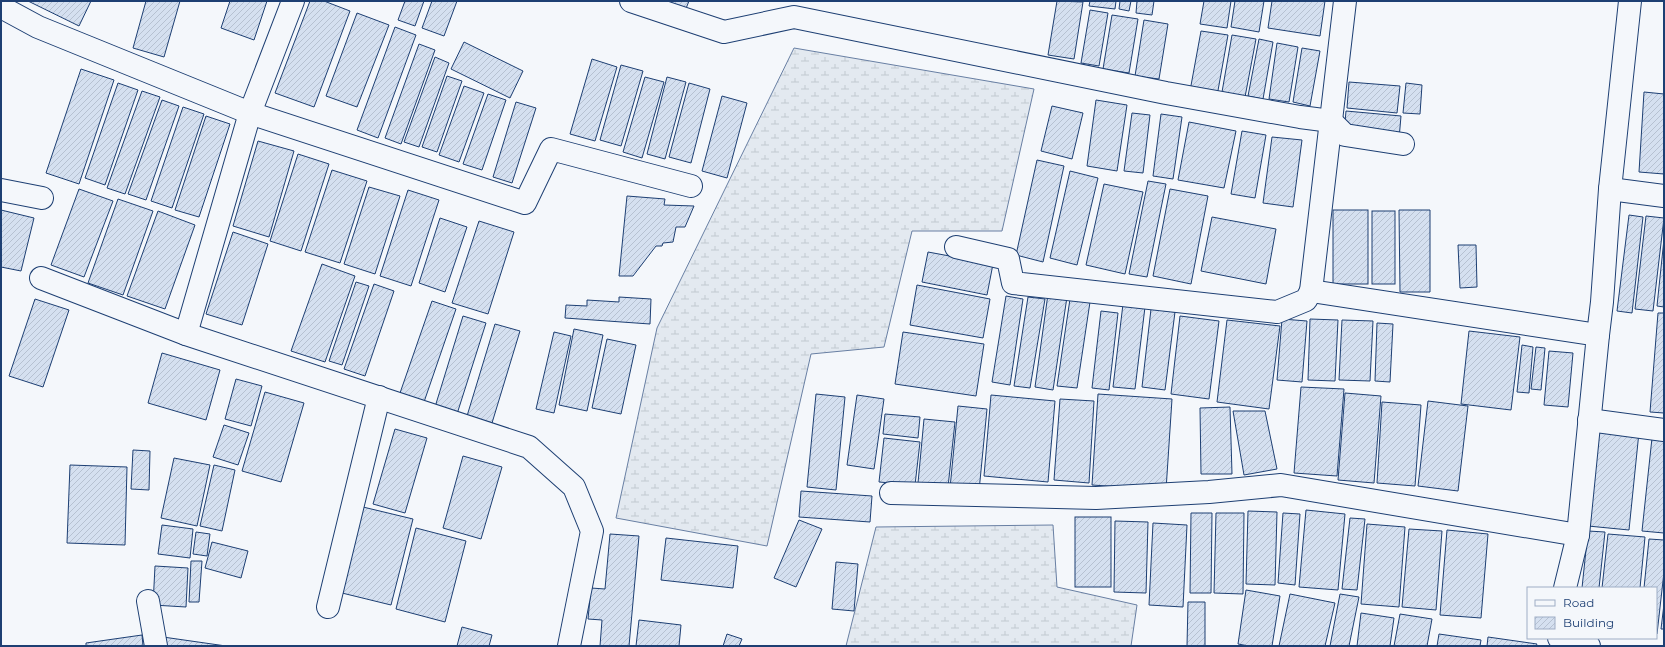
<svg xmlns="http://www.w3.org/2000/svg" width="1665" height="647" viewBox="0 0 1665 647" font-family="Montserrat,sans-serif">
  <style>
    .wetland { fill: url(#wetland-marsh); stroke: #687fa3 }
    .building { fill: url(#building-hatch); stroke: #1d3f73 }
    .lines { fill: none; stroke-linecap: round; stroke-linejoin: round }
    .minor-casing { stroke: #1d3f73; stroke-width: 24 }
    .minor { stroke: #f4f7fb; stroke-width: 22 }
  </style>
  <defs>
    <pattern id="wetland-marsh" width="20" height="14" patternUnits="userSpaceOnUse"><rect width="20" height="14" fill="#e3e9f0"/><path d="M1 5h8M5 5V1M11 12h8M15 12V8" fill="none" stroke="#c2c9d1"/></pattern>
    <pattern id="building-hatch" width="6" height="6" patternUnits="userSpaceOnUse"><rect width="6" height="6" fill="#d5e0f0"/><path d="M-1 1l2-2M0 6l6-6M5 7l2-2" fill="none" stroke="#b6c1d1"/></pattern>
  </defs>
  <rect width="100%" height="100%" fill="#f4f7fb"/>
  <g class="wetland">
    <polygon points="794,48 1034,89 1002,231 912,231 884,347 811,354 767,546 616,518 657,328"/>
    <polygon points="1053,525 1057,587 1137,605 1131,646 846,646 876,527"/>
  </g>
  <g class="building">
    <polygon points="28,1 91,1 79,26"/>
    <polygon points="146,1 180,1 164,57 133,48"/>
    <polygon points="230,1 267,1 254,40 221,28"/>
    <polygon points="310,1 324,1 350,11 314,107 275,93"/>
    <polygon points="405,1 424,1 415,26 398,20"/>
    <polygon points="432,1 457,1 444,36 422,28"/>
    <polygon points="668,1 689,1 685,11 667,4"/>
    <polygon points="1057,1 1083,2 1074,59 1048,55"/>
    <polygon points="1090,1 1116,1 1115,9 1089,6"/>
    <polygon points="1120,1 1131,1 1129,11 1119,9"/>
    <polygon points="1137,1 1154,1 1152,15 1136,13"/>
    <polygon points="1204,1 1231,1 1227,28 1200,24"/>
    <polygon points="1235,1 1264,1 1259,32 1231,27"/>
    <polygon points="1272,1 1325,1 1320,36 1268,28"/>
    <polygon points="1090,10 1108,13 1099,66 1081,63"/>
    <polygon points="357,13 389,25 357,107 326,96"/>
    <polygon points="1112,15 1138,19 1129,73 1103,69"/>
    <polygon points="1144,20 1168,24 1159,79 1135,76"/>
    <polygon points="395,27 416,35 378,138 357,130"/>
    <polygon points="1201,31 1228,35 1217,96 1190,91"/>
    <polygon points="1232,35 1256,39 1245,97 1222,92"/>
    <polygon points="1259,39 1273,42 1263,99 1248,96"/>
    <polygon points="464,42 523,71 510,98 451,69"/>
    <polygon points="1277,43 1298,47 1289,102 1269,99"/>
    <polygon points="419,44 435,50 401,144 385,138"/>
    <polygon points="1302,48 1320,51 1310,106 1293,102"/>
    <polygon points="435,57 449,63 419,147 404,142"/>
    <polygon points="592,59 617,67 595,141 570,134"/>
    <polygon points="621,65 643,71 621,146 600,140"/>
    <polygon points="81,69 114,80 79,184 46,173"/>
    <polygon points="447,76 462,81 437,152 422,147"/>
    <polygon points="645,77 664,82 642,158 623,152"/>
    <polygon points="667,77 686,82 665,159 647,154"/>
    <polygon points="1349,82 1400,86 1397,113 1347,108"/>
    <polygon points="118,83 138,90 105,185 85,178"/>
    <polygon points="689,83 710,89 691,163 669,157"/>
    <polygon points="1406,83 1422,85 1420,114 1403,113"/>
    <polygon points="464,86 484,93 459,162 439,155"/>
    <polygon points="142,91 160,97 125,194 107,188"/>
    <polygon points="1644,92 1664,94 1664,174 1639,172"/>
    <polygon points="488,94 506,100 482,170 463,164"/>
    <polygon points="722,96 747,103 727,178 702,171"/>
    <polygon points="162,100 179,106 146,200 128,194"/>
    <polygon points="1096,100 1127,105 1117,171 1087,166"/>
    <polygon points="516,102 536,108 512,183 493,177"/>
    <polygon points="1052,106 1083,113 1072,159 1041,151"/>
    <polygon points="183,107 204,114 172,208 151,201"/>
    <polygon points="1346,111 1401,116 1399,139 1344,133"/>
    <polygon points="1132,113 1150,115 1143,173 1124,171"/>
    <polygon points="1161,114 1182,117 1173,179 1153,176"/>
    <polygon points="206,116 230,124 199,217 175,210"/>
    <polygon points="1189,122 1236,131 1224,188 1178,180"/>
    <polygon points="1242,131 1266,135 1255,198 1231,194"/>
    <polygon points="1272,137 1302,140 1293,207 1263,203"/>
    <polygon points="258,141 294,151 269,237 233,226"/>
    <polygon points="298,154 329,164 301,251 270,241"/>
    <polygon points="1037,160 1064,166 1043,262 1016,255"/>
    <polygon points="332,170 367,181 340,263 305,252"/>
    <polygon points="1070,171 1098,178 1077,265 1050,258"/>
    <polygon points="1148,181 1166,184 1147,277 1129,274"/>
    <polygon points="1104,184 1143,192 1125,274 1086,265"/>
    <polygon points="369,187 400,196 375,274 344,264"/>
    <polygon points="79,189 113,201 84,277 51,265"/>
    <polygon points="1170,189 1208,196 1191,284 1153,276"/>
    <polygon points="408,190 439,200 411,286 380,276"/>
    <polygon points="627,196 665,199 664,205 694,206 685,227 676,227 673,242 663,243 662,246 656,246 633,276 619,276"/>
    <polygon points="118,199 153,211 123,295 88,283"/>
    <polygon points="1,210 34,218 21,271 1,267"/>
    <rect x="1333" y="210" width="35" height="74"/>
    <polygon points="1399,210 1430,210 1430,292 1400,292"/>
    <polygon points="158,211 195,225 165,309 127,296"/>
    <rect x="1372" y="211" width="23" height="73"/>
    <polygon points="1629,215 1643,217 1632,313 1617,311"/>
    <polygon points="1646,216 1664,218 1653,311 1635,309"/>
    <polygon points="1212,217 1276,229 1266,284 1201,271"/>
    <polygon points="440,218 467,227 445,292 419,283"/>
    <polygon points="479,221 514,232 488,314 452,303"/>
    <polygon points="233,232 268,244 242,325 206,314"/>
    <polygon points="1664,239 1664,307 1657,306"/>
    <polygon points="1458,245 1476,245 1477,287 1460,288"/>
    <polygon points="928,252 993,264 987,295 922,282"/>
    <polygon points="322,264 355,276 325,362 291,351"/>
    <polygon points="356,282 369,286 342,365 329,361"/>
    <polygon points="374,284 394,291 365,376 344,369"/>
    <polygon points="917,285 990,299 983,338 910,325"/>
    <polygon points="1048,294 1067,297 1053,390 1035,387"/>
    <polygon points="1006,296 1023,299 1010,385 992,382"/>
    <polygon points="619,297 651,299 650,324 565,318 566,305 587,306 587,300 619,302"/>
    <polygon points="1028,297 1045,299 1030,388 1014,386"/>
    <polygon points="35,299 69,310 43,387 9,376"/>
    <polygon points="1070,299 1090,302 1077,388 1057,386"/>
    <polygon points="432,301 456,309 424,402 400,393"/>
    <polygon points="1123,304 1145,307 1135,389 1113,387"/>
    <polygon points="1151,309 1175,312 1165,390 1142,387"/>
    <polygon points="1101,311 1118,313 1109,390 1092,388"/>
    <polygon points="1658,313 1664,313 1664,413 1650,412"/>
    <polygon points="463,316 486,323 457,414 435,407"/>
    <polygon points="1180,316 1219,321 1209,399 1171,394"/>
    <polygon points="1282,319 1307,321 1302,382 1277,380"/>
    <polygon points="1310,319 1338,320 1335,381 1308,380"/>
    <polygon points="1227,320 1280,326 1269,409 1217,402"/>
    <polygon points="1342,320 1373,321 1370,381 1339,380"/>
    <polygon points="1377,323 1393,324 1390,382 1375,381"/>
    <polygon points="495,324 520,331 492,423 467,416"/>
    <polygon points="574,329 603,335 587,411 559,405"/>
    <polygon points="1469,331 1520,337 1511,410 1461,404"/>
    <polygon points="554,332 571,336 554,413 536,409"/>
    <polygon points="903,332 984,344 976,396 895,384"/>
    <polygon points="607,339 636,345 621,414 592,408"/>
    <polygon points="1522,345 1533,347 1529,393 1517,392"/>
    <polygon points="1536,347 1545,348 1541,390 1531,389"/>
    <polygon points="1549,351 1573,353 1568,407 1544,405"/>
    <polygon points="162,353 220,370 206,420 148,403"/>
    <polygon points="236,379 262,386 251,426 225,419"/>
    <polygon points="1301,387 1344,389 1337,476 1294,473"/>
    <polygon points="265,392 304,403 281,482 242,471"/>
    <polygon points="1345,393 1381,396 1374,483 1338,480"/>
    <polygon points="816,394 845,397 836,490 807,487"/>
    <polygon points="1098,394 1172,399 1166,490 1092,485"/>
    <polygon points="857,395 884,399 874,469 847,465"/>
    <polygon points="991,395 1055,401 1048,482 984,476"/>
    <polygon points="1060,399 1094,401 1089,483 1054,480"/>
    <polygon points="1428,401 1468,406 1458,491 1418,486"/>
    <polygon points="1382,402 1421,405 1415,486 1377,483"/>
    <polygon points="958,406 987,409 979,491 950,488"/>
    <polygon points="1230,407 1232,474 1201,474 1200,408"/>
    <polygon points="1233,411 1265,411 1277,469 1244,475"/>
    <polygon points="885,414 920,417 918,438 883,434"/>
    <polygon points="924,419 955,422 948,487 918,483"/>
    <polygon points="224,425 249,433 238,465 213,457"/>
    <polygon points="1597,428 1639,432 1629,530 1588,526"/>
    <polygon points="395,429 427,438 405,513 373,504"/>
    <polygon points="884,438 920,442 915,485 879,482"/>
    <polygon points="1652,438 1664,439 1664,533 1642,531"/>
    <polygon points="133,450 150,451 149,490 131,489"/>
    <polygon points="463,456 502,467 481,539 443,528"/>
    <polygon points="174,458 210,465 197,526 161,518"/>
    <polygon points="70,465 127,467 125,545 67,543"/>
    <polygon points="214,465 235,470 222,531 200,526"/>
    <polygon points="801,491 872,496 870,522 799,517"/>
    <polygon points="363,507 413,519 391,605 342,593"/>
    <polygon points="1306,510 1345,514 1338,590 1299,587"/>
    <polygon points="1248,511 1277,512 1275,585 1246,584"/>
    <polygon points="1191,513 1212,513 1211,593 1190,593"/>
    <polygon points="1216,513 1244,513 1243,594 1214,593"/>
    <polygon points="1283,513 1300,514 1295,585 1278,583"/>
    <rect x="1075" y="517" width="36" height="70"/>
    <polygon points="1350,518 1365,519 1357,590 1342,589"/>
    <polygon points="799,520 822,529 796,587 774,578"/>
    <polygon points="1115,521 1148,522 1146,593 1114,592"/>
    <polygon points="1153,523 1187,525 1183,607 1149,605"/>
    <polygon points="1367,524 1405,527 1399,607 1361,604"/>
    <polygon points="162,525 193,529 190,558 158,554"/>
    <polygon points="416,528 466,541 445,622 396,609"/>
    <polygon points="1409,529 1442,531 1436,610 1402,607"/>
    <polygon points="1447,530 1488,534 1481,618 1440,615"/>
    <polygon points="1588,531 1605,532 1599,588 1582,588"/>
    <polygon points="196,532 210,534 207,556 193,554"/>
    <polygon points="610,534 639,536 629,646 600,646 602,620 588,619 591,588 605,589"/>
    <polygon points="1608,534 1645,537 1640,588 1602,588"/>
    <polygon points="666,538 738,546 733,588 661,580"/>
    <polygon points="1649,539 1664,540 1664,572 1657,634 1656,634 1656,588 1644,588"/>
    <polygon points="212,542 248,551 241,578 205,568"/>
    <polygon points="191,561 202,561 199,602 189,602"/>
    <polygon points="836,562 858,564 854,611 832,609"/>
    <polygon points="155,566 188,568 186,607 153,605"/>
    <polygon points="1246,590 1280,596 1272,646 1249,646 1238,644"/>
    <polygon points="1290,594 1335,603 1325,646 1279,646"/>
    <polygon points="1340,594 1359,597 1349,646 1330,646"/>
    <polygon points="1188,602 1205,602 1205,646 1187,646"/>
    <polygon points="1664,604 1664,629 1661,629"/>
    <polygon points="1361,613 1394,618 1390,646 1357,646"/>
    <polygon points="1400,614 1432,619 1427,646 1394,646"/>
    <polygon points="639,620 681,625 679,646 636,646"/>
    <polygon points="462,627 492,635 489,646 457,646"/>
    <polygon points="727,634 742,639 739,646 723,646"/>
    <polygon points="1439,634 1481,640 1480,646 1437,646"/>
    <polygon points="142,635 143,646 86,646 86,643"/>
    <polygon points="163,637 226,646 165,646"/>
    <polygon points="1488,637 1537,644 1536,646 1487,646"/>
  </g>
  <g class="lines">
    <g class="minor-casing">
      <g id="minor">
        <polyline points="631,1 724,32 794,17 1166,93 1300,117 1331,121 1345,135 1403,144"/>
        <polyline points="1345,1 1311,291 1598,335 1578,535 1565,588"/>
        <polyline points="1,7 38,27 250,113 525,203 551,149 691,186"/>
        <polyline points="1610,189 1664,196"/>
        <polyline points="1,190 42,198"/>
        <polyline points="956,247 1008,259 1013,283 1277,312 1306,300 1311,291"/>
        <polyline points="41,278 186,334 250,113 293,1"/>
        <polyline points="186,334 529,447 574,487 592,531 569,646"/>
        <polyline points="1598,335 1602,302 1610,189 1630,1"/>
        <polyline points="1589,420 1664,430"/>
        <polyline points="891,493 1096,498 1209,492 1281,485 1578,535"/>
        <polyline points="148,601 156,646"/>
        <polyline points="328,607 379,397"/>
        <polyline points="1559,638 1589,646"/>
      </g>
    </g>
    <use href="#minor" class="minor"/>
  </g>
  <rect width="1665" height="647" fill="none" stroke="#1d3f73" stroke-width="4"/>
  <rect x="1527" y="587" width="130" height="52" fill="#f4f7fb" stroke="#9eadc5"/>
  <rect x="1535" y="600" width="20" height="6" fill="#f4f7fb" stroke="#9eadc5"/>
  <text x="1563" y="607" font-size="12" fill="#1d3f73">Road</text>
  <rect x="1535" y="617" width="20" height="12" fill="url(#building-hatch)" stroke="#9eadc5"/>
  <text x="1563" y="627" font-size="12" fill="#1d3f73">Building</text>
</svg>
